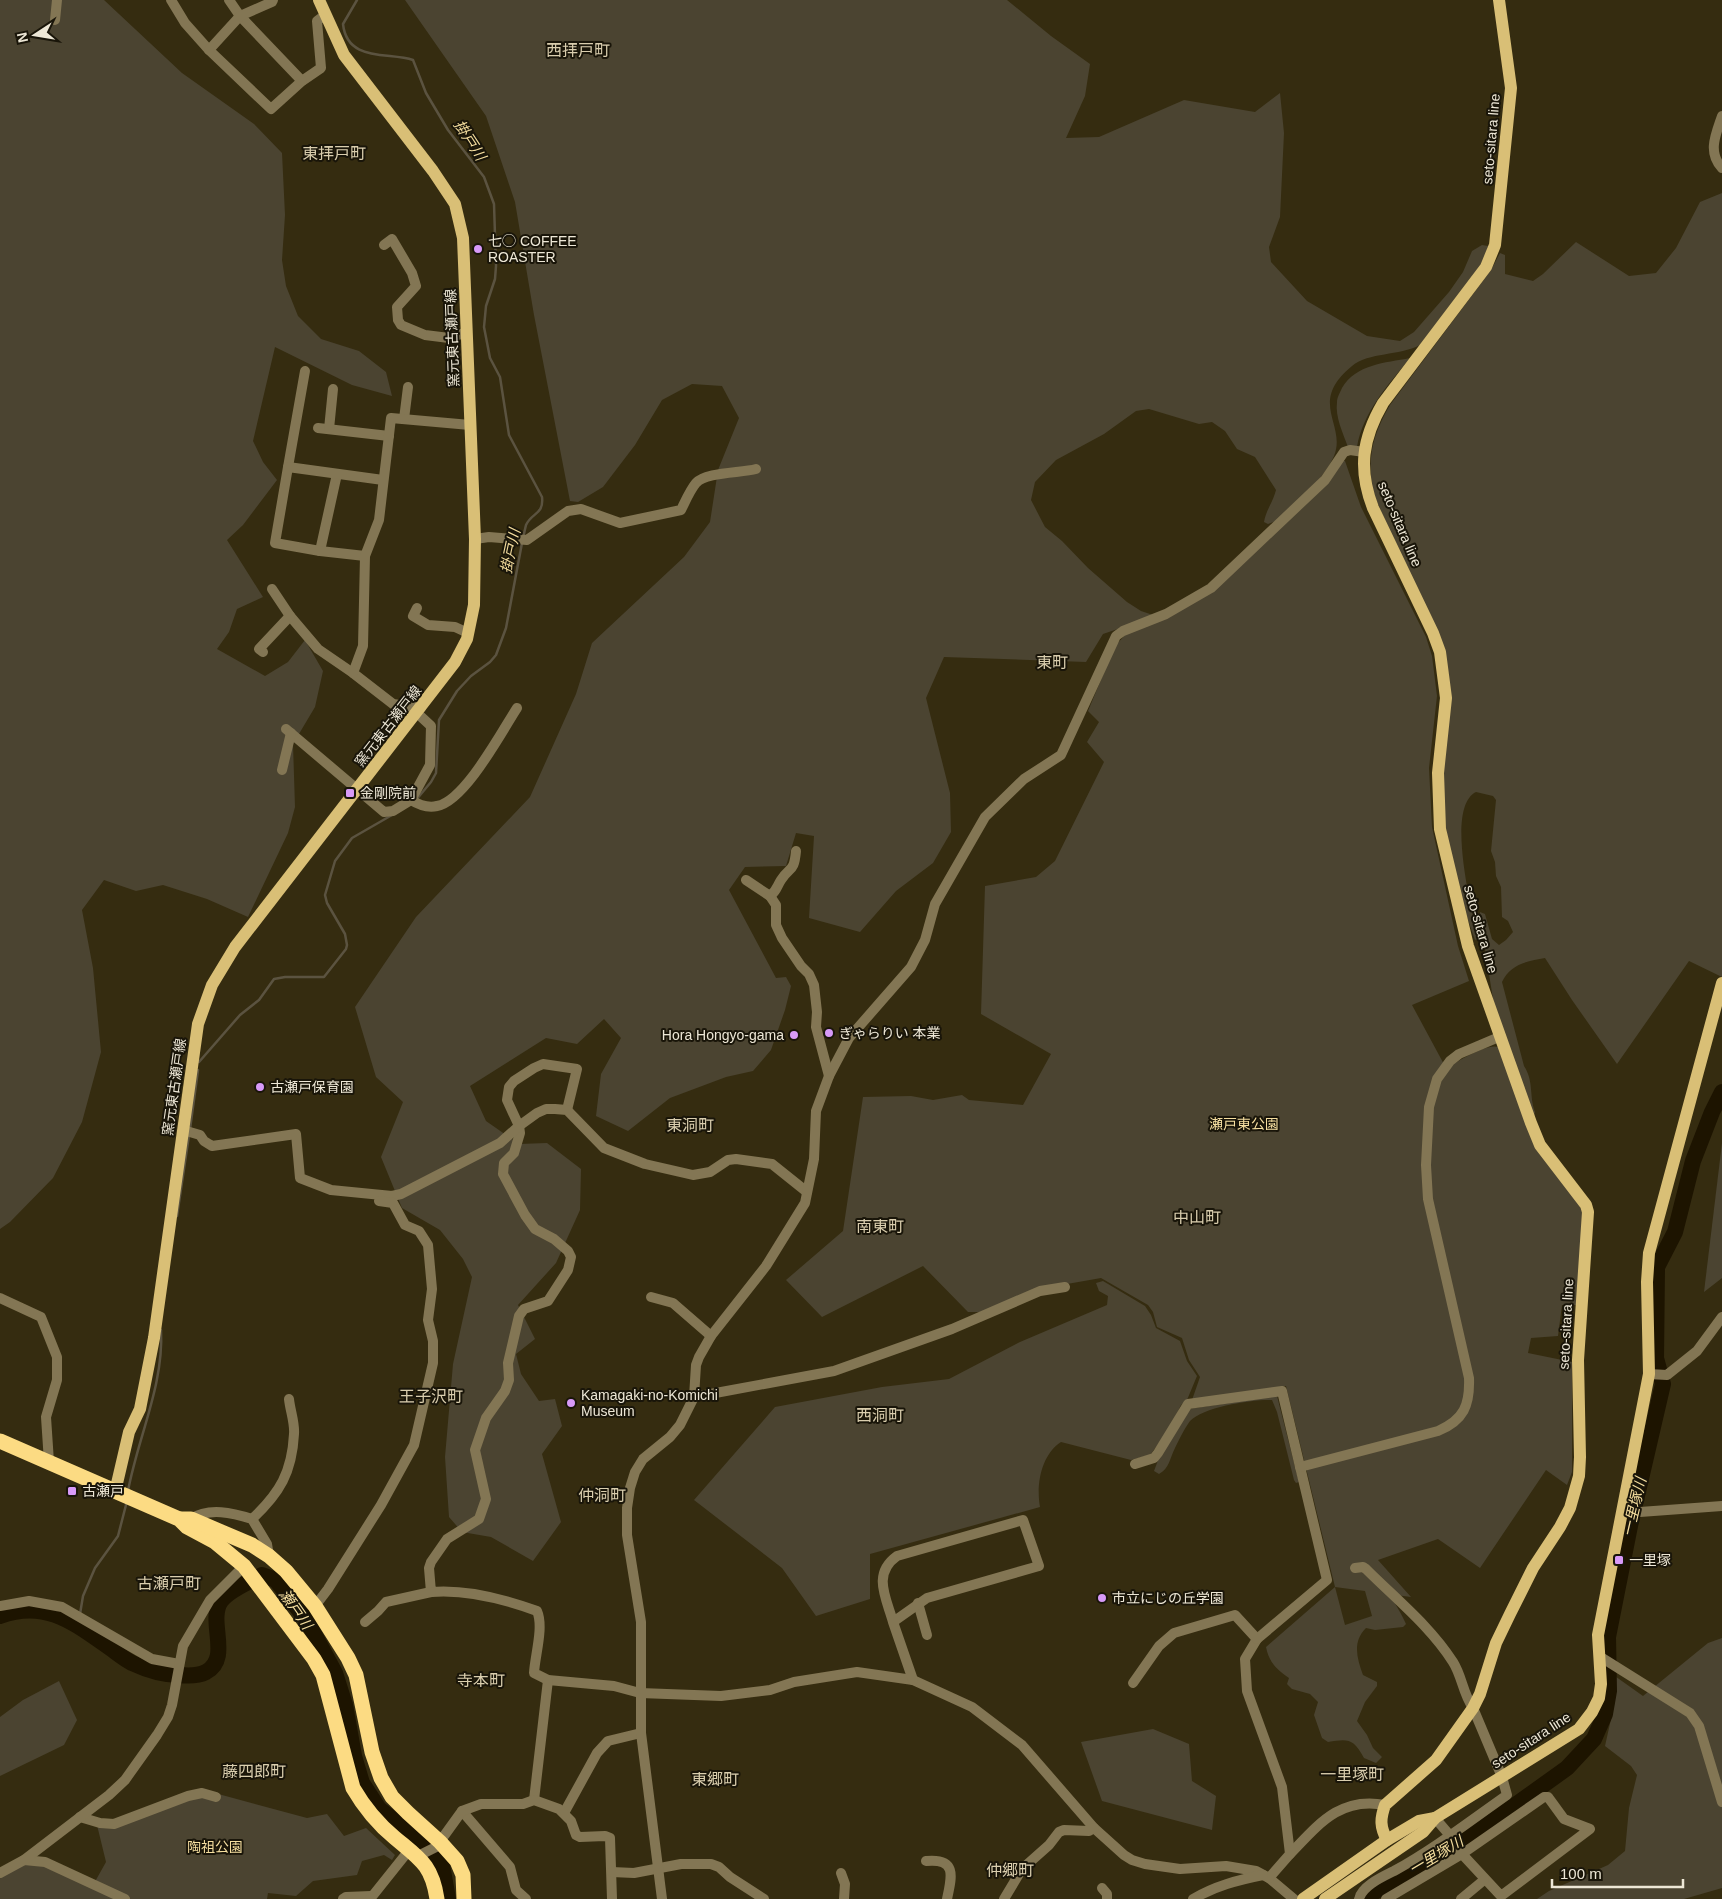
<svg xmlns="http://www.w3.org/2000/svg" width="1722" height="1899" viewBox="0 0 1722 1899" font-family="Helvetica,'Noto Sans JP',sans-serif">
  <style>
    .green { fill: #4b4431; fill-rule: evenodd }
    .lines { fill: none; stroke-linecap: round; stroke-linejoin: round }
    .stream { stroke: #5b5340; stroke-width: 2.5 }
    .river { stroke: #1d1400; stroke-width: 16 }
    .minor { stroke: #837654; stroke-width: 10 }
    .major { stroke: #d9bf76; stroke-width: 12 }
    .highway { stroke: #fcdb83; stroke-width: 15 }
    .poi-dot { fill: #d89af8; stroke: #191509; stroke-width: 2 }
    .labels { text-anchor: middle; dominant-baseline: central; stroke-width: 4; stroke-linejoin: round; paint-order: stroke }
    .street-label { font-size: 14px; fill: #ede7d6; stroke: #191509 }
    .poi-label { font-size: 14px; fill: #ede7d6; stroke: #191509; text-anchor: start }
    .park-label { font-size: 14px; fill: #f6dfa0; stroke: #191509 }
    .water-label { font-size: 15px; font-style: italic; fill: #f4dd9e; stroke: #191509 }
    .quarter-label { font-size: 16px; fill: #daceae; stroke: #191509 }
  </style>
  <rect width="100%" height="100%" fill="#352c10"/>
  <g class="green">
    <polygon points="0,0 104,0 182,73 254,124 282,153 285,215 282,260 286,286 298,316 321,339 359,351 386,372 392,396 352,385 275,347 253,441 263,462 277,480 243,525 227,540 263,597 237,609 229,632 217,649 265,676 288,662 305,640 323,671 315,707 293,744 295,807 288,833 248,917 207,899 163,885 136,891 104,880 82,910 93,968 101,1052 82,1122 53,1178 10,1222 0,1229"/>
    <path d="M405 0H1007L1051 36 1090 64 1085 96 1066 138 1099 137 1184 100 1255 112 1280 93 1284 133 1280 217 1269 247 1271 262 1307 301 1367 336 1400 341 1414 332 1449 292 1463 272 1472 251 1482 245 1488 246 1485 257 1481 267 1420 345C1399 356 1369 352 1352 366 1307 403 1347 424 1334 456 1323 482 1295 502 1276 521L1268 524 1264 522C1266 510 1273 502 1276 490L1255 457 1237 449 1225 431 1212 422 1199 424 1149 409 1136 411 1104 434 1056 460 1035 482 1031 500 1045 527 1062 541 1088 568 1127 602 1141 611 1156 616 1103 634 1086 662 944 657 926 698 950 793 951 832 933 863 896 891 860 932 809 918 814 836 796 833 786 866 745 867 729 890 776 978 786 977 791 986 785 1010 771 1050 753 1071 726 1077 670 1098 628 1131 596 1116 601 1074 621 1038 604 1019 577 1044 546 1038 470 1086 486 1121 519 1144 547 1143 581 1169 580 1210 556 1263 518 1305 535 1339 516 1354 521 1374 539 1401 555 1399 562 1426 542 1454 561 1522 533 1561 491 1537 462 1532 449 1517 445 1457 453 1364 472 1277 463 1259 440 1230 402 1208 381 1157 403 1102 376 1077 355 1007 416 917 530 797 576 694 592 643 684 557 710 522 718 470 739 418 722 386 692 384 662 400 635 445 603 487 578 502 570 501 534 315 515 202 486 116Z"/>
    <path d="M1722 193V977L1689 961 1617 1064 1572 1000 1545 958C1528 961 1510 964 1502 982L1524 1066C1534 1081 1529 1096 1535 1112L1534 1116 1494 1005 1481 925 1480 912 1485 914 1492 939 1499 945 1506 940 1513 932 1508 921 1502 917 1501 887 1496 876 1495 862 1491 851 1496 800 1493 796 1476 792C1445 807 1472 910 1478 939L1475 940 1464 909 1447 835 1443 808V779L1449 675 1373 492C1367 458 1372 436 1390 405L1491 270 1500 253 1505 255V274L1533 281 1543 274 1576 242 1629 276 1656 273 1676 248 1700 202Z"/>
    <path d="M1410 358C1388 385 1363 412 1357 447H1348C1343 433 1335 417 1337 402 1337 397 1340 393 1342 388 1356 364 1385 363 1410 358Z"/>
    <path d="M1340 461H1345L1361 507 1426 637 1432 656 1437 696 1429 768 1432 827 1458 946 1469 981 1412 1005 1446 1068C1457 1062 1487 1043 1498 1047L1533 1138 1579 1203 1584 1219 1578 1305H1562L1558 1336 1531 1338 1528 1353 1572 1362V1472L1567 1485 1546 1470 1480 1568 1438 1539 1378 1560 1411 1597 1388 1594C1394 1600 1403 1617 1406 1624L1403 1627 1375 1630 1366 1628C1352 1642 1357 1658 1363 1675L1377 1682V1686L1365 1702 1357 1721 1367 1735 1373 1748 1382 1757 1376 1763 1364 1758C1353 1738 1348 1739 1328 1742L1322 1738 1314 1715 1318 1702 1310 1694 1292 1689 1287 1684 1289 1678C1276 1669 1269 1662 1266 1647L1335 1587 1286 1386 1192 1400 1200 1377 1189 1360 1182 1338 1157 1327 1153 1312 1148 1305 1101 1278 1067 1284 980 1312H968L923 1266 822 1317 786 1280 843 1231 863 1097 911 1096 933 1100 962 1095 969 1100 1023 1105 1051 1054 981 1014 985 886 1036 877 1055 861 1104 762 1087 742 1099 722 1088 711 1115 646 1125 635 1209 594ZM1335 1587 1365 1591 1372 1616 1345 1625Z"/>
    <polygon points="1722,1143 1722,1278 1704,1292"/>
    <path d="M1103 1281 1145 1306 1151 1315 1156 1328 1180 1341 1187 1361 1197 1376 1187 1400 1181 1405 1169 1430 1150 1455 1131 1460 1061 1442C1041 1455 1036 1485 1040 1507L870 1554V1599L816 1616 782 1568 694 1500 775 1407 882 1387 949 1379 1020 1342 1107 1305 1108 1296 1099 1291 1096 1283Z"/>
    <path d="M1277 1396 1299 1482 1296 1483 1294 1480 1277 1412 1272 1400C1253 1399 1203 1407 1190 1421 1184 1429 1179 1440 1175 1448 1170 1458 1169 1469 1159 1474L1154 1471 1160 1455 1188 1409Z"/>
    <polygon points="1722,1638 1722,1888 1684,1899 1537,1899 1549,1891 1608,1865 1625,1851 1629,1808 1637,1775 1631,1766 1605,1746 1615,1701 1612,1674 1643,1696 1708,1643"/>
    <polygon points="59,1681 77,1720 64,1745 0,1776 0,1717 23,1700"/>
    <polygon points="1153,1729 1189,1744 1192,1781 1216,1796 1212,1830 1102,1801 1081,1742"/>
    <polygon points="211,1792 307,1818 327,1814 344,1836 366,1828 395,1855 392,1860 384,1855 362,1861 357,1875 313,1881 296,1896 268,1893 267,1899 0,1899 0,1871 16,1862 41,1862 92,1887 106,1862 97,1825"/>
  </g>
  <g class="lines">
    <g class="stream">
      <path d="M357 0 343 24C347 62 388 52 413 60L426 93 448 130 484 177 494 204 496 266 495 279 486 306 484 327 490 358 500 377 509 435 542 497C544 515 532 512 526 525 525 529 524 534 523 538"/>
      <polyline points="416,800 431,782 436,773 439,720 457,691 471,676 490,662 496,655 506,628 522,543"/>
      <polyline points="199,1062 240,1015 259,1000 274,979 285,977 324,977 346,949 347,945 345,934 327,903 325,895 335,861 352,838 392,815"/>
      <polyline points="190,1129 198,1070"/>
      <polyline points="177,1216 189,1135"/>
      <path d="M128 1491C138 1437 164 1385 161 1330"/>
      <polyline points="80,1614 83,1596 95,1568 118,1536 127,1501"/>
    </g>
    <g class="river">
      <path d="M0 1616C46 1599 74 1623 110 1648 117 1653 124 1659 132 1663 147 1670 163 1675 179 1675 188 1676 198 1676 206 1672 232 1658 207 1621 221 1601 230 1589 250 1582 262 1575L276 1580 306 1619 335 1673 345 1705 354 1756 362 1783 379 1809 411 1833 442 1865 448 1899"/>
      <polyline points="1362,1899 1447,1851 1500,1816 1567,1768 1594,1739 1605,1714 1609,1691 1608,1637 1630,1526 1663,1384 1656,1358 1657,1267 1675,1232 1693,1161 1712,1112 1722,1092"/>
    </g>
    <g class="minor">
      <polyline points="171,0 185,23 209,50 271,109 302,81 321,68 317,21 325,15"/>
      <polyline points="229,0 240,16 302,81"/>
      <polyline points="55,20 57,0"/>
      <polyline points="209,50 240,16 272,2 273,0"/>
      <path d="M1722 116C1716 134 1707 152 1722 168"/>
      <polyline points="384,245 392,239 412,273 416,286 397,307 398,320 401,325 425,335 449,338 467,332"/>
      <polyline points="404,419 408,387"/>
      <polyline points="318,428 389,436"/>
      <polyline points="329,429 333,389"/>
      <polyline points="288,467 305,371"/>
      <path d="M475 539 489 537 527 540 568 511 581 509 620 523 681 510C685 502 690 490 696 483 705 472 741 473 756 469"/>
      <polyline points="320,551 337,474"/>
      <polyline points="365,556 320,551 275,543 288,467 383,480"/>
      <polyline points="272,589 290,616 318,649 353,673 393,704 421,708"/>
      <polyline points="417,608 413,616 428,625 455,627 468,633"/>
      <polyline points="263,652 259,649 290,616"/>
      <polyline points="353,673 363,646 365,556 379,520 391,418 470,425"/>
      <polyline points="286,729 384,812 393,811 411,800 430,765 431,726 417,713"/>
      <polyline points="282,770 291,733"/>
      <path d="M411 800C419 805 428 808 437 806 465 801 502 731 517 708"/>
      <polyline points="746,880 770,896 776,905 776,925 782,938 801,966 809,974 814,985 817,1012 816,1027 829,1076"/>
      <path d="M770 896C777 891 777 886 781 880 790 866 794 873 796 851"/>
      <path d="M567 1110 577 1069 543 1064 534 1068 514 1081 509 1087 507 1100 519 1126 520 1133 514 1153 504 1163 503 1174 525 1215 535 1229 554 1239 568 1251 571 1257 568 1270 548 1301 524 1309 519 1316 508 1363 509 1380 505 1391 486 1418 475 1450 486 1499 479 1519 447 1539 431 1562 429 1568 431 1592C466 1589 504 1599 537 1611 544 1627 535 1655 534 1673L548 1680 614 1686 640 1693 721 1696 770 1690 794 1682 857 1672 913 1680 972 1707 1022 1745 1094 1828 1124 1855 1132 1860 1145 1864 1180 1869 1226 1866 1256 1871 1269 1878 1294 1899"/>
      <polyline points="183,1130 200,1135 204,1141 212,1146 296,1134 300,1178 331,1190 392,1196 401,1194 500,1143 519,1126 537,1113 546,1109 555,1109 567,1110 604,1148 645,1164 693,1175 710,1172 728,1160 736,1159 772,1164 807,1192"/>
      <polyline points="651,1297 673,1303 711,1336"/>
      <polyline points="0,1298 41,1317 57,1357 57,1380 46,1417 49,1462"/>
      <polyline points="1649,1374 1667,1375 1697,1351 1722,1317"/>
      <polyline points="694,1397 834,1371 952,1329 1040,1291 1065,1287"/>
      <polyline points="1135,1464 1154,1458 1158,1453 1188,1404 1282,1391 1327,1580 1257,1639 1245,1659 1247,1691 1282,1787 1290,1854 1269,1878"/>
      <path d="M1300 1467 1438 1431C1464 1420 1470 1405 1469 1378L1428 1199 1426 1165 1429 1107 1437 1079 1450 1061 1459 1054 1499 1037"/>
      <polyline points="1623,1509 1640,1512 1722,1506"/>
      <path d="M191 1519C209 1507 233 1513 252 1519L267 1544 269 1556"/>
      <path d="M252 1519C280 1493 292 1472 294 1434 295 1423 290 1410 289 1399"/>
      <path d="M1355 1568 1363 1567 1366 1569C1396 1599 1430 1626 1453 1662 1462 1676 1463 1694 1473 1708L1502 1777 1507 1795C1470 1821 1434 1849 1394 1871 1382 1877 1362 1886 1359 1899"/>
      <polyline points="918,1603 927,1635"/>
      <polyline points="0,1606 29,1601 62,1607 152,1659 179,1664"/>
      <polyline points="315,1606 328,1589 381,1505 414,1445 433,1363 433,1341 428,1320 432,1289 428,1245 419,1231 405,1225 393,1203 379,1201"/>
      <polyline points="365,1622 378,1611 386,1602 431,1592"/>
      <path d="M893 1622C886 1597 872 1574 897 1556L1023 1520 1039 1566 927 1598 893 1622 913 1680"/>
      <polyline points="1599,1656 1690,1713 1699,1726 1722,1802"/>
      <polyline points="1133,1683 1159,1646 1174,1633 1235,1615 1257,1639"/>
      <polyline points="534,1800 548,1680"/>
      <polyline points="462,1811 510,1867 516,1890 526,1899"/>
      <polyline points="564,1813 597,1753 608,1741 641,1733"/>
      <polyline points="80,1817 100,1823 114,1824 188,1796 202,1793 216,1797"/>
      <path d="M1290 1854C1318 1825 1340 1796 1385 1805"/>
      <polyline points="418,1856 436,1847 462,1811 481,1804 523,1804 534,1800 559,1809 571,1821 576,1835 580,1837 605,1836 610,1838 612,1899"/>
      <polyline points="24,1860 45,1862 125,1899"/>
      <path d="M926 1861C957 1858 952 1876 947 1899"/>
      <polyline points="612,1872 634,1873 681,1864 711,1864 719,1867 730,1877 764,1899"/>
      <polyline points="0,1873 24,1860 109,1795 125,1780 157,1735 168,1717 172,1705 183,1646 210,1600 244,1566"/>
      <polyline points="841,1873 845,1884 844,1899"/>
      <polyline points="1102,1888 1107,1894 1107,1899"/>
      <polyline points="343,1899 346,1897 371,1896"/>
      <polyline points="370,1899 410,1849"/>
      <polyline points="662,1899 641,1733 641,1622 627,1535 627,1508 630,1488 635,1472 643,1459 670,1437 680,1425 694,1397 696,1365 699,1357 711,1336 766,1266 805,1203 814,1159 816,1111 829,1076 849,1038 911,967 925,940 935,904 985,817 1024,779 1061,755 1116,636 1123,631 1166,614 1211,588 1325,480 1344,452 1350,450 1364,452"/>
      <polyline points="1004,1899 1022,1869 1049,1845 1059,1832 1064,1830 1089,1831 1094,1828"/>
      <path d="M1193 1899C1215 1886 1238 1880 1263 1875"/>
      <polyline points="1386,1899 1462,1854 1544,1797 1548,1797 1564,1819 1590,1829 1501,1896 1462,1854 1453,1839 1435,1818"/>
      <polyline points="1461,1899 1484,1880"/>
    </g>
    <g class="major">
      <polyline points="115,1492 129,1432 140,1409 154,1338 198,1024 212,985 235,947 455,662 467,639 474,605 475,539 463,238 455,204 433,171 344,55 319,0"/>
      <path d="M1387 1840C1380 1827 1380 1819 1385 1805L1436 1760 1473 1708 1480 1694 1496 1643 1510 1614 1533 1568 1560 1527 1570 1508 1579 1476 1580 1457 1578 1360 1588 1212 1586 1205 1540 1145 1531 1123 1468 946 1440 829 1438 773 1446 698 1440 652 1433 633 1373 508C1358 469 1362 439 1383 403L1486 267 1495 245 1511 88 1499 0"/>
      <polyline points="1303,1899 1387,1840 1419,1821 1435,1818"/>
      <polyline points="1325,1899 1423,1832 1435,1818 1579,1729 1592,1712 1599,1698 1601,1684 1598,1635 1649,1374 1647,1282 1649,1253 1722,983"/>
    </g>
    <g class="highway">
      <path d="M0 1441 179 1519 187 1527 215 1542 244 1566 314 1659 323 1675 353 1788C364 1807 378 1824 395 1838 420 1859 432 1865 437 1899"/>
      <polyline points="181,1519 191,1519 252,1545 269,1556 286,1571 315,1606 348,1658 356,1675 372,1752 381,1778 392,1797 408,1813 440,1842 457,1861 463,1875 464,1899"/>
    </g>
  </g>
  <g class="poi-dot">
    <circle cx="478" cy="249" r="5"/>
    <rect x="345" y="788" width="10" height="10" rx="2.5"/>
    <circle cx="829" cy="1033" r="5"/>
    <circle cx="794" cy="1035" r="5"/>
    <circle cx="260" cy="1087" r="5"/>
    <circle cx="571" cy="1403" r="5"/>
    <rect x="67" y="1486" width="10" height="10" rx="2.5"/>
    <rect x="1614" y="1555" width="10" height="10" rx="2.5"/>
    <circle cx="1102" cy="1598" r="5"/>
  </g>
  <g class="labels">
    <g class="street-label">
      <text transform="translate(1491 139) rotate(-85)">seto-sitara line</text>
      <text transform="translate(452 338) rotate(-92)">窯元東古瀬戸線</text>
      <text transform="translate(1400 524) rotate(67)">seto-sitara line</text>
      <text transform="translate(388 726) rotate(-52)">窯元東古瀬戸線</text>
      <text transform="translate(1481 929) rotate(74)">seto-sitara line</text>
      <text transform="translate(174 1087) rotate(-82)">窯元東古瀬戸線</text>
      <text transform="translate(1566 1324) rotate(-87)">seto-sitara line</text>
      <text transform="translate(1531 1740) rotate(-33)">seto-sitara line</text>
    </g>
    <g class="poi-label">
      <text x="488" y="241">七◯ COFFEE<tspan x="488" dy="16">ROASTER</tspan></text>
      <text x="360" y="793">金剛院前</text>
      <text x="839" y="1033">ぎゃらりい 本業</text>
      <text x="784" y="1035" text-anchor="end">Hora Hongyo-gama</text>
      <text x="270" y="1087">古瀬戸保育園</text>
      <text x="581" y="1395">Kamagaki-no-Komichi<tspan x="581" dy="16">Museum</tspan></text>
      <text x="82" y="1491">古瀬戸</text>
      <text x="1629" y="1560">一里塚</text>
      <text x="1112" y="1598">市立にじの丘学園</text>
    </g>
    <g class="park-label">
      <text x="1244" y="1124">瀬戸東公園</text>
      <text x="215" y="1847">陶祖公園</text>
    </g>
    <g class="water-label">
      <text transform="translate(470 140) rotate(57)">掛戸川</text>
      <text transform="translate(510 551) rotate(-78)">掛戸川</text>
      <text transform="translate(1634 1507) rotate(-77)">一里塚川</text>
      <text transform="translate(296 1609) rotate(55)">瀬戸川</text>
      <text transform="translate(1436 1855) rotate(-31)">一里塚川</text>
    </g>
    <g class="quarter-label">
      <text x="578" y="50">西拝戸町</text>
      <text x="334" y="153">東拝戸町</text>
      <text x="1052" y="662">東町</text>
      <text x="690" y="1125">東洞町</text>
      <text x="1197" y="1217">中山町</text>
      <text x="880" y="1226">南東町</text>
      <text x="431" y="1396">王子沢町</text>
      <text x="880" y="1415">西洞町</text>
      <text x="602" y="1495">仲洞町</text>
      <text x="169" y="1583">古瀬戸町</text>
      <text x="481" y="1680">寺本町</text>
      <text x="254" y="1771">藤四郎町</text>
      <text x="1352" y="1774">一里塚町</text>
      <text x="715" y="1779">東郷町</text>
      <text x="1010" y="1870">仲郷町</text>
    </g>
  </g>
  <g transform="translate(35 35) rotate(258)" stroke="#191509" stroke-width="4" paint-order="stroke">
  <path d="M0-4L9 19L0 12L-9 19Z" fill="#ede7d6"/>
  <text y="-8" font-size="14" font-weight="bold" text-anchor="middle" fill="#ede7d6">N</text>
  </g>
  <path d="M1552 1879v8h131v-8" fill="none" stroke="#ede7d6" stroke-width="2.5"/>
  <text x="1560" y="1879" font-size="15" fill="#ede7d6" stroke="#191509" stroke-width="4" paint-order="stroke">100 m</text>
</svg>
